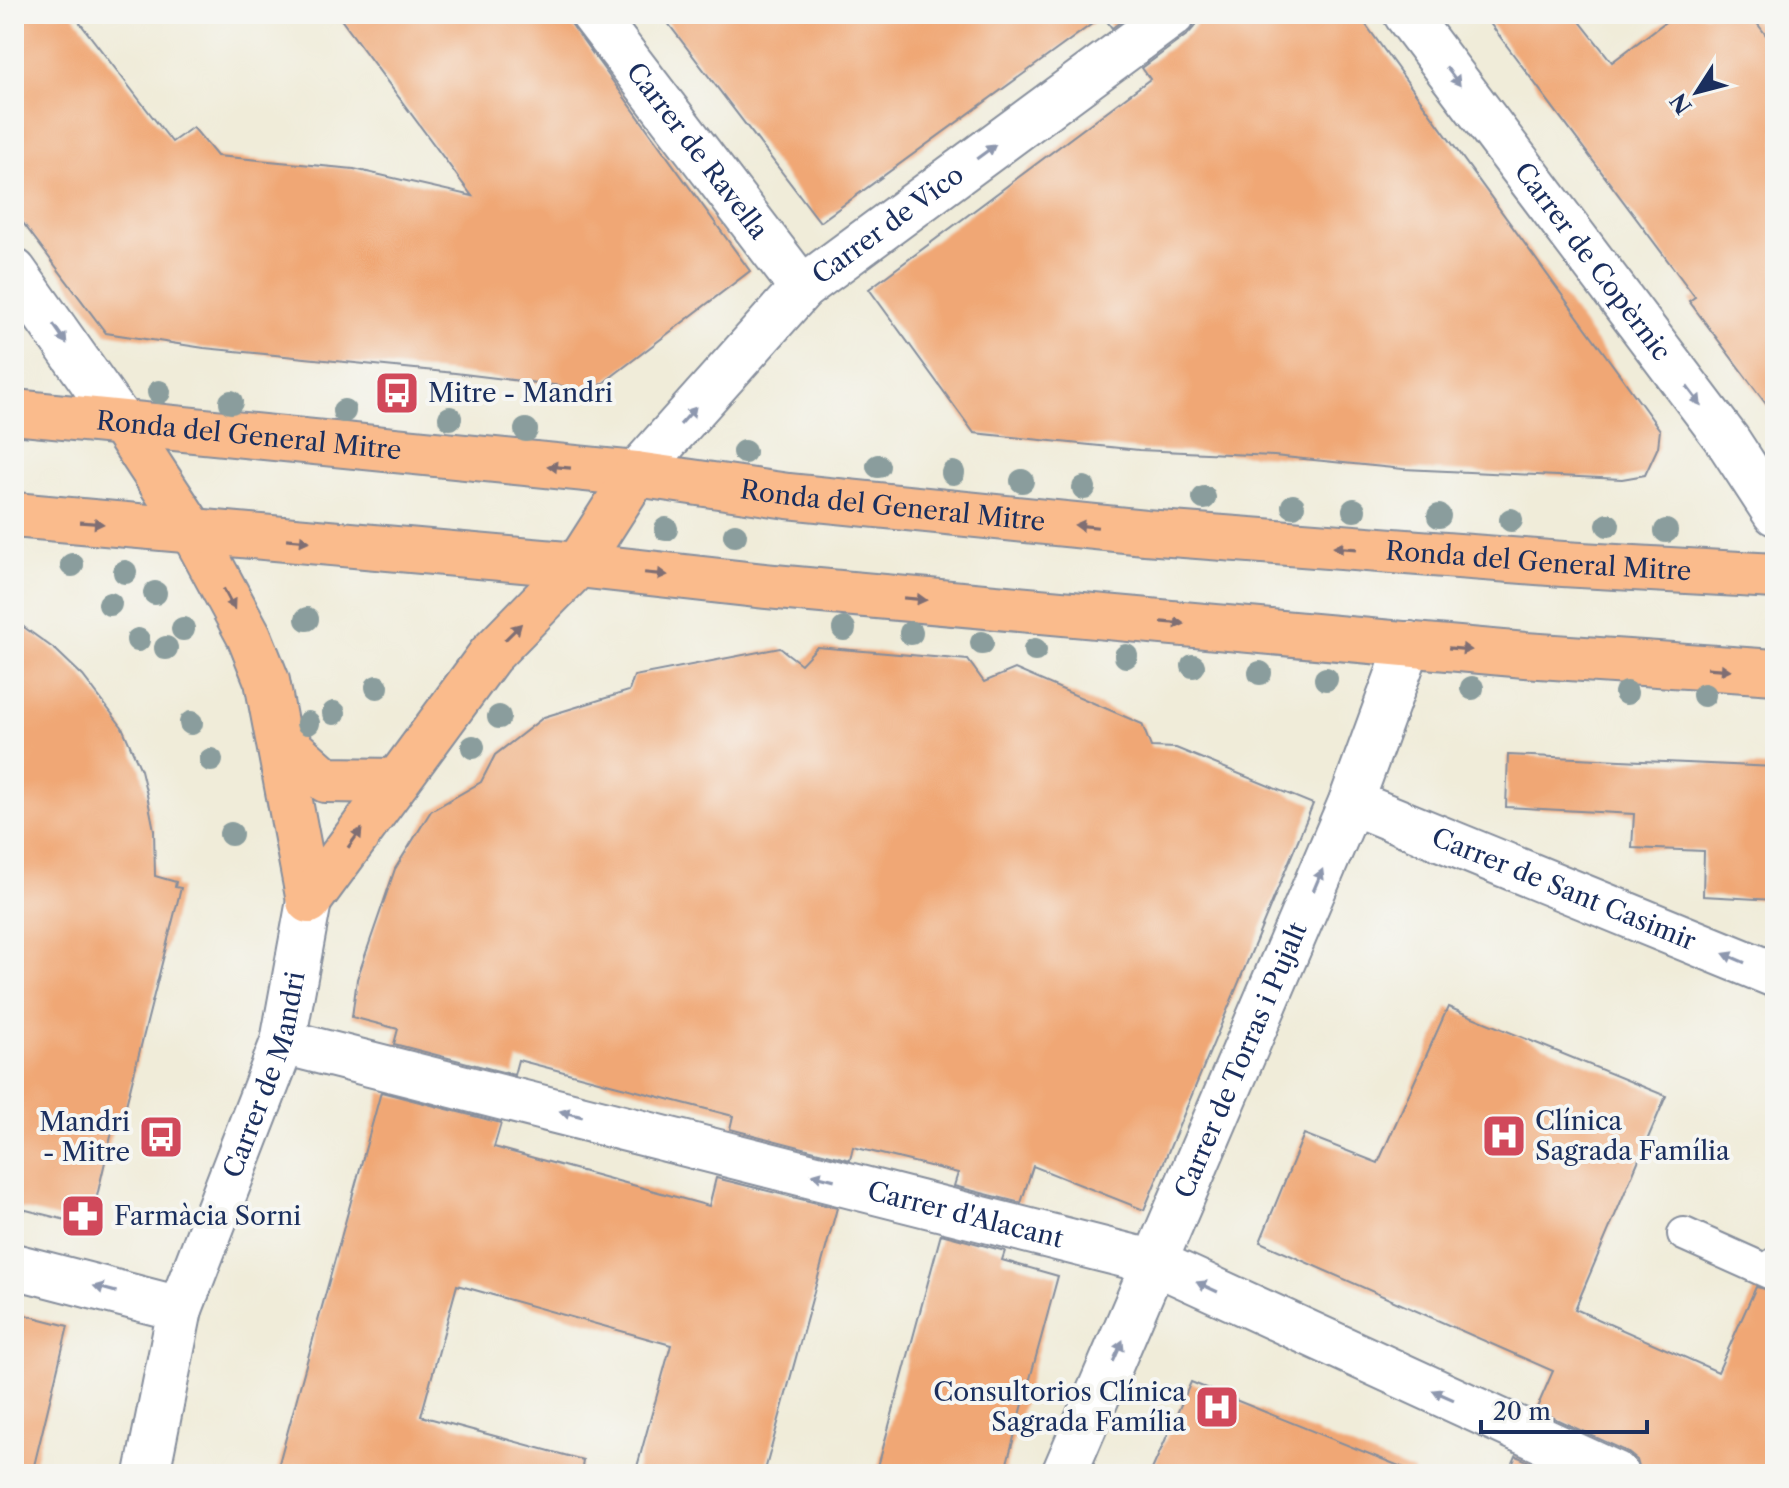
<svg xmlns="http://www.w3.org/2000/svg" width="1789" height="1488" viewBox="0 0 1789 1488" font-family="'Libre Caslon Text',serif">
  <style>
    .building { fill: #f0a775 }
    .lines { fill: none; stroke-linecap: round; stroke-linejoin: round }
    .service-casing { stroke: #868e9c; stroke-width: 36 }
    .minor-casing { stroke: #868e9c; stroke-width: 48 }
    .tertiary-casing { stroke: #868e9c; stroke-width: 48 }
    .primary-casing { stroke: #868e9c; stroke-width: 48 }
    .service { stroke: #fff; stroke-width: 32 }
    .minor { stroke: #fff; stroke-width: 44 }
    .tertiary { stroke: #fff; stroke-width: 44 }
    .primary { stroke: #fabb8c; stroke-width: 44 }
    .tree { fill: #8a9d9d }
    .oneway { fill: #8d97ae }
    .oneway2 { fill: #7f6e73 }
    .labels { text-anchor: middle; dominant-baseline: central; stroke-width: 8; stroke-linejoin: round; paint-order: stroke }
    .street-label { font-size: 26px; fill: #1b2f5e; stroke: #f6f6f2 }
    .poi-label { font-size: 26px; fill: #1b2f5e; stroke: #f6f6f2; text-anchor: start }
  </style>
  <rect width="100%" height="100%" fill="#f6f6f2"/>
  <filter id="ink" filterUnits="userSpaceOnUse"><feTurbulence type="fractalNoise" baseFrequency=".0125" numOctaves="2"/><feDisplacementMap in="SourceGraphic" scale="16" xChannelSelector="R" yChannelSelector="G"/><feConvolveMatrix kernelMatrix="1 2 1 2 8 2 1 2 1" color-interpolation-filters="sRGB"/></filter>
  <filter id="wash" filterUnits="userSpaceOnUse"><feTurbulence type="fractalNoise" baseFrequency=".006" numOctaves="4" result="noise"/><feDisplacementMap in="SourceGraphic" scale="32" xChannelSelector="R" yChannelSelector="G"/><feGaussianBlur stdDeviation="1.8" result="paint"/><feColorMatrix in="noise" values="0 0 0 0 0 0 0 0 0 0 0 0 0 0 0 0 0 1.4 0 .05"/><feComposite in="paint" operator="in"/></filter>
  <g filter="url(#wash)">
    <rect width="100%" height="100%" fill="#f0ecd9"/>
    <g id="blocks">
      <g class="building">
        <polygon points="14,14 73,14 172,142 193,127 217,156 354,169 472,196 337,14 564,14 750,271 594,390 455,373 204,348 106,333 14,211"/>
        <polygon points="661,14 1131,14 1112,28 1103,16 820,222"/>
        <polygon points="1198,14 1358,14 1660,430 1658,447 1645,475 1622,479 1403,469 1274,456 1139,450 974,433 869,289 1150,79 1142,68 1188,34 1196,25"/>
        <polygon points="1483,14 1574,14 1612,62 1676,14 1750,14 1775,47 1775,416 1689,301 1695,297"/>
        <polygon points="14,620 57,651 83,676 122,727 141,770 147,795 154,830 155,876 176,882 175,887 181,888 123,1117 116,1115 90,1226 14,1207"/>
        <polygon points="817,647 968,660 984,682 1015,669 1142,724 1151,747 1176,748 1313,804 1144,1210 1033,1166 1021,1203 954,1186 958,1173 853,1147 850,1160 730,1129 733,1116 518,1060 514,1075 394,1044 398,1029 352,1017 357,979 395,869 431,811 481,782 495,755 544,717 629,691 634,676 780,648 801,664"/>
        <polygon points="1508,755 1775,767 1775,900 1703,896 1704,851 1632,848 1634,814 1506,807"/>
        <polygon points="1448,1007 1666,1096 1575,1309 1718,1372 1756,1287 1775,1291 1775,1474 1641,1474 1637,1460 1626,1451 1536,1410 1553,1371 1260,1242 1304,1134 1378,1163"/>
        <polygon points="381,1092 501,1123 494,1147 709,1206 716,1178 837,1208 764,1474 635,1474 671,1345 457,1285 421,1416 583,1460 581,1474 276,1474"/>
        <polygon points="941,1234 1005,1251 1002,1260 1058,1276 1004,1474 876,1474"/>
        <polygon points="14,1312 68,1326 32,1474 14,1474"/>
        <polygon points="1191,1382 1414,1472 1414,1474 1150,1474"/>
        <polygon points="1516,1456 1556,1474 1508,1474"/>
      </g>
    </g>
  </g>
  <g filter="url(#ink)">
    <use href="#blocks" fill-opacity="0" stroke="#868e9c" stroke-width="2"/>
    <g class="lines">
      <g class="service-casing">
        <polyline id="service" points="1684,1234 1771,1273 1775,1264"/>
      </g>
      <g class="minor-casing">
        <g id="minor">
          <path id="s1" d="M593 14 802 288"/>
          <path id="s2" d="M1406 14 1728 441 1775 513"/>
          <path id="s3" d="M636 474 802 288 1173 14"/>
          <path id="s4" d="M1351 802 1775 975"/>
          <path id="s5" d="M283 1042 1156 1263 1616 1474"/>
          <polyline points="14,1266 180,1309"/>
          <path id="s6" d="M1064 1474 1351 802 1409 644"/>
        </g>
      </g>
      <g class="tertiary-casing">
        <g id="tertiary">
          <polyline points="14,271 123,425"/>
          <path id="s7" d="M147 1474 180 1309 283 1042 309 901"/>
        </g>
      </g>
      <g class="primary-casing">
        <g id="primary">
          <path id="s8" d="M14 412 636 474 788 496 1145 532 1563 564 1775 576"/>
          <polyline points="123,425 192,530 249,636 267,681 309,901"/>
          <polyline points="14,515 578,565 765,586 1525,655 1775,672"/>
          <polyline points="279,738 326,780 397,781"/>
          <polyline points="309,901 490,655 578,565 636,474"/>
        </g>
      </g>
      <use href="#service" class="service"/>
      <use href="#minor" class="minor"/>
      <use href="#tertiary" class="tertiary"/>
      <use href="#primary" class="primary"/>
    </g>
    <g class="tree">
      <circle cx="159" cy="392" r="12"/>
      <circle cx="231" cy="402" r="12"/>
      <circle cx="344" cy="411" r="12"/>
      <circle cx="450" cy="418" r="12"/>
      <circle cx="526" cy="430" r="12"/>
      <circle cx="744" cy="452" r="12"/>
      <circle cx="878" cy="466" r="12"/>
      <circle cx="953" cy="473" r="12"/>
      <circle cx="1022" cy="481" r="12"/>
      <circle cx="1084" cy="488" r="12"/>
      <circle cx="1204" cy="498" r="12"/>
      <circle cx="1293" cy="506" r="12"/>
      <circle cx="1354" cy="510" r="12"/>
      <circle cx="1439" cy="516" r="12"/>
      <circle cx="1511" cy="520" r="12"/>
      <circle cx="1608" cy="525" r="12"/>
      <circle cx="666" cy="529" r="12"/>
      <circle cx="1666" cy="531" r="12"/>
      <circle cx="735" cy="535" r="12"/>
      <circle cx="72" cy="565" r="12"/>
      <circle cx="125" cy="572" r="12"/>
      <circle cx="155" cy="593" r="12"/>
      <circle cx="110" cy="604" r="12"/>
      <circle cx="307" cy="619" r="12"/>
      <circle cx="183" cy="629" r="12"/>
      <circle cx="844" cy="629" r="12"/>
      <circle cx="911" cy="633" r="12"/>
      <circle cx="138" cy="640" r="12"/>
      <circle cx="982" cy="643" r="12"/>
      <circle cx="166" cy="648" r="12"/>
      <circle cx="1035" cy="650" r="12"/>
      <circle cx="1126" cy="656" r="12"/>
      <circle cx="1193" cy="666" r="12"/>
      <circle cx="1260" cy="673" r="12"/>
      <circle cx="1326" cy="679" r="12"/>
      <circle cx="377" cy="687" r="12"/>
      <circle cx="1472" cy="688" r="12"/>
      <circle cx="1626" cy="693" r="12"/>
      <circle cx="1704" cy="695" r="12"/>
      <circle cx="334" cy="713" r="12"/>
      <circle cx="499" cy="717" r="12"/>
      <circle cx="191" cy="723" r="12"/>
      <circle cx="308" cy="723" r="12"/>
      <circle cx="473" cy="747" r="12"/>
      <circle cx="211" cy="760" r="12"/>
      <circle cx="231" cy="834" r="12"/>
    </g>
    <defs><path id="oneway-solid" d="M-6-.8H1V-3.2L6.5 0L1 3.2V.8H-6Z" transform="scale(2)"/></defs>
    <g class="oneway">
      <use href="#oneway-solid" transform="translate(1453 76) rotate(53)"/>
      <use href="#oneway-solid" transform="translate(986 152) rotate(-36)"/>
      <use href="#oneway-solid" transform="translate(60 334) rotate(55)"/>
      <use href="#oneway-solid" transform="translate(1694 396) rotate(53)"/>
      <use href="#oneway-solid" transform="translate(688 416) rotate(-48)"/>
      <use href="#oneway-solid" transform="translate(1318 880) rotate(-67)"/>
      <use href="#oneway-solid" transform="translate(1734 958) rotate(-157)"/>
      <use href="#oneway-solid" transform="translate(571 1114) rotate(-166)"/>
      <use href="#oneway-solid" transform="translate(823 1177) rotate(-166)"/>
      <use href="#oneway-solid" transform="translate(1207 1287) rotate(-155)"/>
      <use href="#oneway-solid" transform="translate(105 1289) rotate(-165)"/>
      <use href="#oneway-solid" transform="translate(1118 1351) rotate(-66)"/>
      <use href="#oneway-solid" transform="translate(1443 1395) rotate(-156)"/>
    </g>
    <g class="oneway2">
      <use href="#oneway-solid" transform="translate(559 467) rotate(-175)"/>
      <use href="#oneway-solid" transform="translate(92 523) rotate(4)"/>
      <use href="#oneway-solid" transform="translate(1086 526) rotate(-174)"/>
      <use href="#oneway-solid" transform="translate(298 540) rotate(5)"/>
      <use href="#oneway-solid" transform="translate(1345 548) rotate(-176)"/>
      <use href="#oneway-solid" transform="translate(656 574) rotate(6)"/>
      <use href="#oneway-solid" transform="translate(229 599) rotate(62)"/>
      <use href="#oneway-solid" transform="translate(915 599) rotate(5)"/>
      <use href="#oneway-solid" transform="translate(1173 623) rotate(5)"/>
      <use href="#oneway-solid" transform="translate(513 632) rotate(-45)"/>
      <use href="#oneway-solid" transform="translate(1460 649) rotate(5)"/>
      <use href="#oneway-solid" transform="translate(1719 669) rotate(4)"/>
      <use href="#oneway-solid" transform="translate(355 838) rotate(-54)"/>
    </g>
  </g>
  <defs>
    <g id="bus-square" transform="scale(2.3)"><rect x="-9" y="-9" width="18" height="18" rx="4" fill="#d1495b" stroke="#f6f6f2"/><path d="M-5-6H5V4H4V6H2V4H-2V6H-4V4H-5ZM-3.5-4V0h7V-4ZM-3.5 1.2v1.5H-2V1.2ZM2 1.2v1.5H3.5V1.2Z" fill="#fff"/></g>
    <g id="hospital-square" transform="scale(2.3)"><rect x="-9" y="-9" width="18" height="18" rx="4" fill="#d1495b" stroke="#f6f6f2"/><path d="M-5-5h3v3.5h4V-5h3V5h-3V1.5h-4V5h-3Z" fill="#fff"/></g>
    <g id="pharmacy-square" transform="scale(2.3)"><rect x="-9" y="-9" width="18" height="18" rx="4" fill="#d1495b" stroke="#f6f6f2"/><path d="M-2-6h4v4h4v4h-4v4h-4v-4h-4v-4h4Z" fill="#fff"/></g>
  </defs>
  <g fill-rule="evenodd">
    <use href="#bus-square" x="397" y="393"/>
    <use href="#hospital-square" x="1504" y="1136"/>
    <use href="#bus-square" x="161" y="1137"/>
    <use href="#pharmacy-square" x="83" y="1216"/>
    <use href="#hospital-square" x="1217" y="1407"/>
  </g>
  <g class="labels">
    <g class="street-label">
      <text stroke="none"><textPath href="#s1" startOffset="172">Carrer de Ravella</textPath></text>
      <text stroke="none"><textPath href="#s3" startOffset="356">Carrer de Vico</textPath></text>
      <text stroke="none"><textPath href="#s2" startOffset="310">Carrer de Copèrnic</textPath></text>
      <text stroke="none"><textPath href="#s8" startOffset="236">Ronda del General Mitre</textPath></text>
      <text stroke="none"><textPath href="#s8" startOffset="884">Ronda del General Mitre</textPath></text>
      <text stroke="none"><textPath href="#s8" startOffset="1532">Ronda del General Mitre</textPath></text>
      <text stroke="none"><textPath href="#s4" startOffset="230">Carrer de Sant Casimir</textPath></text>
      <text stroke="none"><textPath href="#s6" startOffset="450">Carrer de Torras i Pujalt</textPath></text>
      <text stroke="none"><textPath href="#s7" startOffset="418">Carrer de Mandri</textPath></text>
      <text stroke="none"><textPath href="#s5" startOffset="704">Carrer d'Alacant</textPath></text>
    </g>
    <g class="poi-label">
      <text x="428" y="393">Mitre - Mandri</text>
      <text x="1535" y="1121">Clínica<tspan x="1535" dy="30">Sagrada Família</tspan></text>
      <text x="130" y="1122" text-anchor="end">Mandri<tspan x="130" dy="30">- Mitre</tspan></text>
      <text x="114" y="1216">Farmàcia Sorni</text>
      <text x="1186" y="1392" text-anchor="end">Consultorios Clínica<tspan x="1186" dy="30">Sagrada Família</tspan></text>
    </g>
  </g>
  <rect width="1789" height="1488" fill="none" stroke="#f6f6f2" stroke-width="48"/>
  <g transform="translate(1697 92) rotate(234)" stroke="#f6f6f2" stroke-width="6" paint-order="stroke">
  <path d="M0-6L14 30L0 20L-14 30Z" fill="#1b2f5e"/>
  <text y="-12" font-size="22" font-weight="bold" text-anchor="middle" fill="#1b2f5e">N</text>
  </g>
  <path d="M1481 1420v12h166v-12" fill="none" stroke="#1b2f5e" stroke-width="4"/>
  <text x="1493" y="1420" font-size="24" fill="#1b2f5e" stroke="#f6f6f2" stroke-width="6" paint-order="stroke">20 m</text>
</svg>
